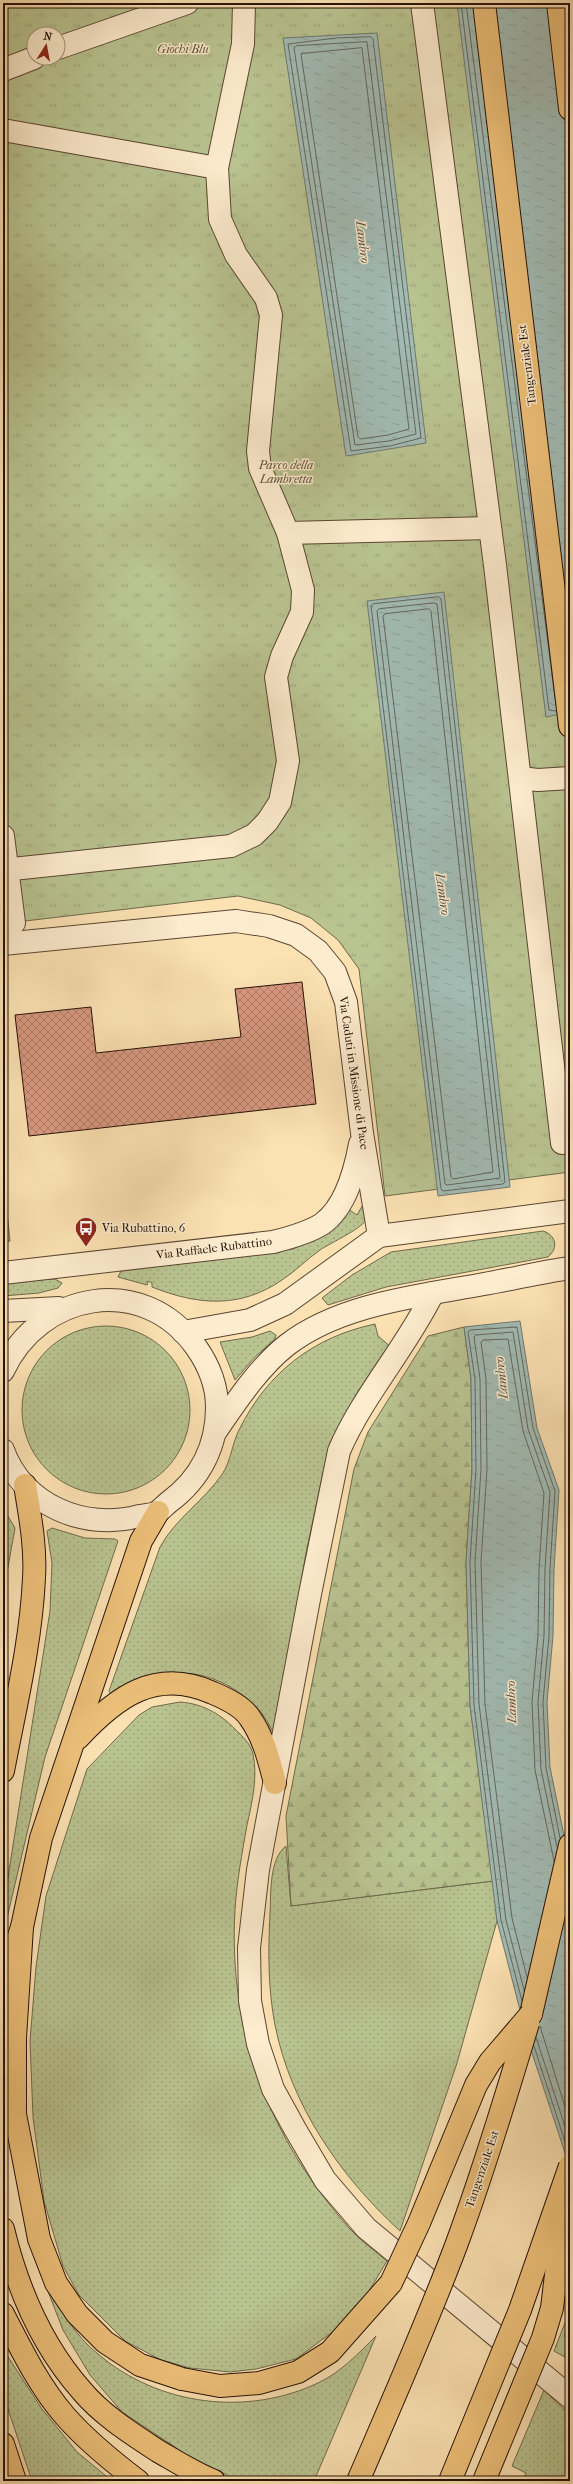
<svg xmlns="http://www.w3.org/2000/svg" width="573" height="2484" viewBox="0 0 573 2484" font-family="'IM FELL French Canon',serif">
  <style>
    .grass { fill: url(#grass-dots); stroke: #6f6a4c }
    .forest { fill: url(#forest-firs); stroke: #6f6a4c }
    .park { fill: url(#park-tufts); stroke: #6f6a4c; fill-rule: evenodd }
    .garden { fill: #b9c491; stroke: #6f6a4c }
    .water { fill: url(#water-ripples); stroke: #70786f }
    .lines { fill: none; stroke-linecap: round; stroke-linejoin: round }
    .shore { stroke: #64665e; stroke-width: 1 }
    .building { fill: url(#building-cross-hatch); stroke: #251107 }
    .minor-casing { stroke: #5b4532; stroke-width: 24 }
    .highway-casing { stroke: #251107; stroke-width: 24 }
    .minor { stroke: #fdecce; stroke-width: 22 }
    .highway { stroke: #eec17a; stroke-width: 22 }
    .highway-bridge-casing { stroke: #251107; stroke-width: 24; stroke-linecap: butt }
    .highway-bridge { stroke: #eec17a; stroke-width: 22 }
    .labels { text-anchor: middle; dominant-baseline: central; stroke-width: 3; stroke-linejoin: round; paint-order: stroke }
    .park-label { font-size: 12px; font-style: italic; fill: #595037; stroke: #fdecce }
    .street-label { font-size: 12px; fill: #251107; stroke: #fdecce }
    .poi-label { font-size: 12px; fill: #251107; stroke: #fdecce; text-anchor: start }
    .water-label { font-size: 13px; font-style: italic; fill: #514d44; stroke: #fdecce }
  </style>
  <defs>
    <pattern id="grass-dots" width="8" height="8" patternUnits="userSpaceOnUse"><rect width="8" height="8" fill="#b9c491"/><path d="M2 2h.1M6 6h.1" fill="none" stroke="#9fa77c" stroke-width="1.8" stroke-linecap="round"/></pattern>
    <pattern id="forest-firs" width="22" height="20" patternUnits="userSpaceOnUse"><rect width="22" height="20" fill="#b9c491"/><path d="M5 1l3.5 6h-7zM16 11l3.5 6h-7z" fill="#9fa77c"/></pattern>
    <pattern id="park-tufts" width="24" height="20" patternUnits="userSpaceOnUse"><rect width="24" height="20" fill="#b9c491"/><path d="M3 7l-1-3M5 7V3M7 7l1-3M15 17l-1-3M17 17v-4M19 17l1-3" fill="none" stroke="#9fa77c"/></pattern>
    <pattern id="water-ripples" width="26" height="14" patternUnits="userSpaceOnUse"><rect width="26" height="14" fill="#a2bcb5"/><path d="M2 4q2-2 4 0t4 0M15 11q2-2 4 0t4 0" fill="none" stroke="#8ba19a"/></pattern>
    <pattern id="building-cross-hatch" width="8" height="8" patternUnits="userSpaceOnUse"><rect width="8" height="8" fill="#d99981"/><path d="M0 0l8 8M0 8l8-8" fill="none" stroke="#b07b68"/></pattern>
  </defs>
  <rect width="100%" height="100%" fill="#fce2b3"/>
  <filter id="stains"><feTurbulence type="fractalNoise" baseFrequency=".005" numOctaves="4"/><feColorMatrix values="0 0 0 0 .2 0 0 0 0 .09 0 0 0 0 .02 0 0 0 .5 -.17"/></filter>
  <radialGradient id="worn" r=".72"><stop offset=".6" stop-color="#630" stop-opacity="0"/><stop offset="1" stop-color="#630" stop-opacity=".3"/></radialGradient>
  <g class="grass">
    <path d="M368 1196C368 1203 369 1212 367 1218 364 1228 330 1243 320 1250 307 1259 296 1271 282 1280 240 1309 197 1305 152 1287V1283L148 1281 147 1285 118 1277 121 1271 293 1249 315 1239 348 1209 357 1215Z"/>
    <path d="M543 1231C556 1235 559 1248 548 1257L386 1287 328 1305 322 1298 352 1275 391 1252Z"/>
    <polygon points="55,1279 62,1283 58,1288 39,1293 3,1296 3,1282"/>
    <path d="M375 1324 378 1336 392 1348 324 1468 306 1553 275 1735C271 1730 269 1724 266 1719 247 1691 207 1669 173 1674 152 1677 131 1688 111 1694L109 1691 160 1547C175 1519 205 1500 223 1473 231 1460 232 1444 239 1430 267 1373 313 1337 375 1324Z"/>
    <circle cx="106" cy="1410" r="84"/>
    <polygon points="270,1331 276,1335 275,1339 255,1357 235,1380 220,1342 252,1337"/>
    <polygon points="3,1508 15,1528 3,1595"/>
    <polygon points="52,1528 85,1538 115,1539 118,1541 45,1757 3,1935 3,1917 9,1871 50,1611 52,1563 47,1531"/>
    <path d="M180 1702C205 1704 222 1715 239 1733 245 1739 251 1745 253 1754 258 1777 252 1803 247 1825 242 1853 237 1881 235 1909 228 2032 269 2138 350 2229 361 2241 375 2251 387 2261L363 2301 342 2325 296 2359 256 2369 230 2372 190 2368 161 2360 125 2341 79 2295 63 2266 44 2201 33 2117 30 2041 36 1967 46 1896 87 1769 139 1715 152 1707Z"/>
    <path d="M286 1846 291 1906 493 1881 497 1921 457 2063 400 2231C341 2177 291 2106 275 2025 268 1989 268 1951 270 1914 271 1893 269 1859 286 1846Z"/>
    <path d="M44 2281C60 2308 74 2335 98 2354 159 2406 248 2417 320 2382 342 2371 359 2353 376 2336L314 2481H242L231 2477 187 2455 122 2412 90 2375 63 2330Z"/>
    <polygon points="3,2349 42,2409 77,2452 112,2481 32,2481 3,2394"/>
    <polygon points="544,2390 570,2415 570,2481 523,2481 526,2473 512,2466"/>
  </g>
  <g class="forest">
    <polygon points="464,1327 471,1379 472,1469 466,1562 470,1705 493,1881 291,1906 286,1816 354,1469 368,1432 428,1336"/>
    <polygon points="570,2310 570,2360 554,2351"/>
  </g>
  <path class="park" d="M3 3H570V1172L385 1196 359 969 338 940 311 918 280 905 238 896 25 921 3 885ZM34 34H58V58H34Z"/>
  <polygon class="garden" points="3,1174 10,1241 3,1242"/>
  <g class="water">
    <polygon points="457,3 570,3 570,712 546,717"/>
    <polygon points="377,33 426,443 346,456 283,38"/>
    <polygon points="444,592 510,1187 438,1196 367,601"/>
    <polygon points="520,1321 537,1428 559,1490 554,1569 553,1636 547,1702 550,1767 570,1865 570,2168 528,2041 497,1921 470,1705 466,1562 472,1469 471,1379 464,1327"/>
  </g>
  <g class="lines">
    <g class="shore">
      <polyline points="461,3 549,710 556,711"/>
      <polyline points="466,3 556,706"/>
      <polygon points="371,37 373,39 421,438 390,446 351,451 288,44 336,38"/>
      <polygon points="367,42 416,434 389,441 355,445 294,48 296,46"/>
      <polygon points="362,48 409,429 388,435 360,439 358,437 301,54"/>
      <polygon points="439,597 441,599 505,1182 503,1184 443,1191 441,1189 371,606 373,604"/>
      <polygon points="434,603 437,604 500,1178 447,1185 445,1184 377,611 379,609"/>
      <polygon points="429,609 431,611 493,1172 453,1179 451,1177 383,616 385,614"/>
      <polyline points="527,1977 512,1918 485,1704 481,1562 487,1469 486,1379 481,1342 483,1340 508,1339 523,1431 544,1493 539,1569 538,1635 532,1702 535,1770 554,1861"/>
      <polyline points="524,1990 506,1920 479,1704 475,1562 481,1469 480,1379 474,1337 476,1335 513,1332 528,1429 550,1492 545,1569 544,1636 538,1702 541,1769 557,1847"/>
      <polyline points="522,2001 501,1920 474,1705 470,1562 476,1469 475,1379 468,1332 470,1330 517,1327 533,1428 555,1491 550,1569 549,1636 543,1702 546,1768 560,1838"/>
      <polyline points="540,2026 570,2123"/>
      <polyline points="536,2037 570,2142"/>
      <polyline points="534,2046 569,2154"/>
    </g>
  </g>
  <polygon class="building" points="302,982 316,1104 29,1136 15,1015 91,1007 96,1053 241,1037 235,989"/>
  <g class="lines">
    <g class="minor-casing">
      <g id="minor">
        <polyline points="422,3 495,565 562,1143 570,1142"/>
        <polyline points="58,48 187,3"/>
        <polyline points="3,70 34,58"/>
        <polyline points="3,130 217,168"/>
        <polyline points="288,533 490,528"/>
        <polyline points="520,778 538,780 570,778"/>
        <polyline points="3,836 14,923"/>
        <polyline points="3,870 231,846 254,835 267,822 280,802 288,761 276,677 282,656 302,612 303,590 288,533 260,468 258,451 271,315 266,298 236,255 220,219 217,168 243,44 244,3"/>
        <polyline points="3,944 236,921 269,926 296,935 318,951 335,972 346,1002 362,1133 379,1236"/>
        <path d="M3 1273 273 1242C289 1238 308 1233 322 1224 346 1207 355 1171 360 1144"/>
        <path d="M433 1293C406 1348 363 1395 339 1451L310 1594 258 1870 249 1948 250 2001 258 2044 273 2089 295 2129 325 2180 366 2228 570 2397"/>
        <polyline points="3,1311 59,1308"/>
        <polyline points="183,1332 250,1320 285,1304 379,1236 570,1211"/>
        <path d="M3 1371C39 1292 143 1272 196 1347 208 1364 217 1385 217 1407 217 1446 200 1479 169 1502 165 1505 161 1510 157 1512 152 1515 145 1515 139 1516 84 1531 23 1505 3 1450"/>
        <path d="M216 1431C236 1402 258 1368 287 1345 340 1304 419 1296 484 1284 513 1279 541 1272 570 1268"/>
      </g>
    </g>
    <g class="highway-casing">
      <g id="highway">
        <polyline points="484,3 570,726"/>
        <polyline points="558,3 570,109"/>
        <path d="M78 1738C116 1697 156 1667 213 1693 225 1698 243 1707 250 1718 264 1738 269 1760 275 1783"/>
        <path d="M3 1771C15 1708 31 1643 34 1578 36 1547 30 1516 25 1485"/>
        <polyline points="22,1927 15,2038 15,2114 39,2239 56,2283 77,2314 105,2342 140,2365 182,2379"/>
        <polyline points="3,1983 22,1927 41,1838 141,1541 158,1512"/>
        <polyline points="531,2014 570,1845"/>
        <path d="M3 2229C17 2287 42 2346 82 2391 102 2415 132 2434 158 2451 177 2462 194 2473 214 2481"/>
        <path d="M3 2314C21 2349 39 2386 65 2416 86 2440 113 2462 138 2481"/>
        <polyline points="3,2444 15,2481"/>
      </g>
    </g>
    <use href="#minor" class="minor"/>
    <use href="#highway" class="highway"/>
    <g class="highway-bridge-casing">
      <g id="highway-bridge">
        <polyline points="182,2379 220,2386 259,2383 298,2372 330,2352 391,2283 419,2223 476,2085 490,2062 531,2014"/>
        <path d="M358 2481C392 2402 427 2323 457 2243 484 2170 506 2097 528 2023"/>
        <polyline points="450,2481 520,2310 570,2166"/>
        <polyline points="484,2481 543,2338 552,2308 558,2258 556,2220"/>
      </g>
    </g>
    <use href="#highway-bridge" class="highway-bridge"/>
  </g>
  <defs>
    <g id="bus-pin" transform="scale(1.15)"><path d="M0 17L-7.5 6A9.5 9.5 0 1 1 7.5 6Z" fill="#8f2418" stroke="#fdecce"/><path d="M-5-6H5V4H4V6H2V4H-2V6H-4V4H-5ZM-3.5-4V0h7V-4ZM-3.5 1.2v1.5H-2V1.2ZM2 1.2v1.5H3.5V1.2Z" fill="#fff"/></g>
  </defs>
  <g fill-rule="evenodd">
    <use href="#bus-pin" x="86" y="1228"/>
  </g>
  <g class="labels">
    <g class="park-label">
      <text x="183" y="49">Giochi Blu</text>
      <text x="286" y="465">Parco della<tspan x="286" dy="14">Lambretta</tspan></text>
    </g>
    <g class="street-label">
      <text transform="translate(527 365) rotate(-97)">Tangenziale Est</text>
      <text transform="translate(354 1073) rotate(82)">Via Caduti in Missione di Pace</text>
      <text transform="translate(214 1248) rotate(-7)">Via Raffaele Rubattino</text>
      <text transform="translate(482 2169) rotate(-71)">Tangenziale Est</text>
    </g>
    <g class="poi-label">
      <text x="102" y="1228">Via Rubattino, 6</text>
    </g>
    <g class="water-label">
      <text transform="translate(363 242) rotate(83)">Lambro</text>
      <text transform="translate(443 894) rotate(82)">Lambro</text>
      <text transform="translate(501 1378) rotate(-96)">Lambro</text>
      <text transform="translate(511 1702) rotate(-92)">Lambro</text>
    </g>
  </g>
  <rect width="573" height="2484" fill="none" stroke="#fce2b3" stroke-width="16"/>
  <rect x="4" y="4" width="565" height="2476" fill="none" stroke="#251107" stroke-width="2"/>
  <rect x="8" y="8" width="557" height="2468" fill="none" stroke="#251107"/>
  <g transform="translate(46 46) rotate(11)"><circle r="19" fill="#fdecce" stroke="#a7947e"/>
  <path d="M0-3L7 15L0 10L-7 15Z" fill="#8f2418"/>
  <text y="-6" font-size="11" font-weight="bold" text-anchor="middle" fill="#251107">N</text>
  </g>
  <rect width="100%" height="100%" filter="url(#stains)"/>
  <rect width="100%" height="100%" fill="url(#worn)"/>
</svg>
